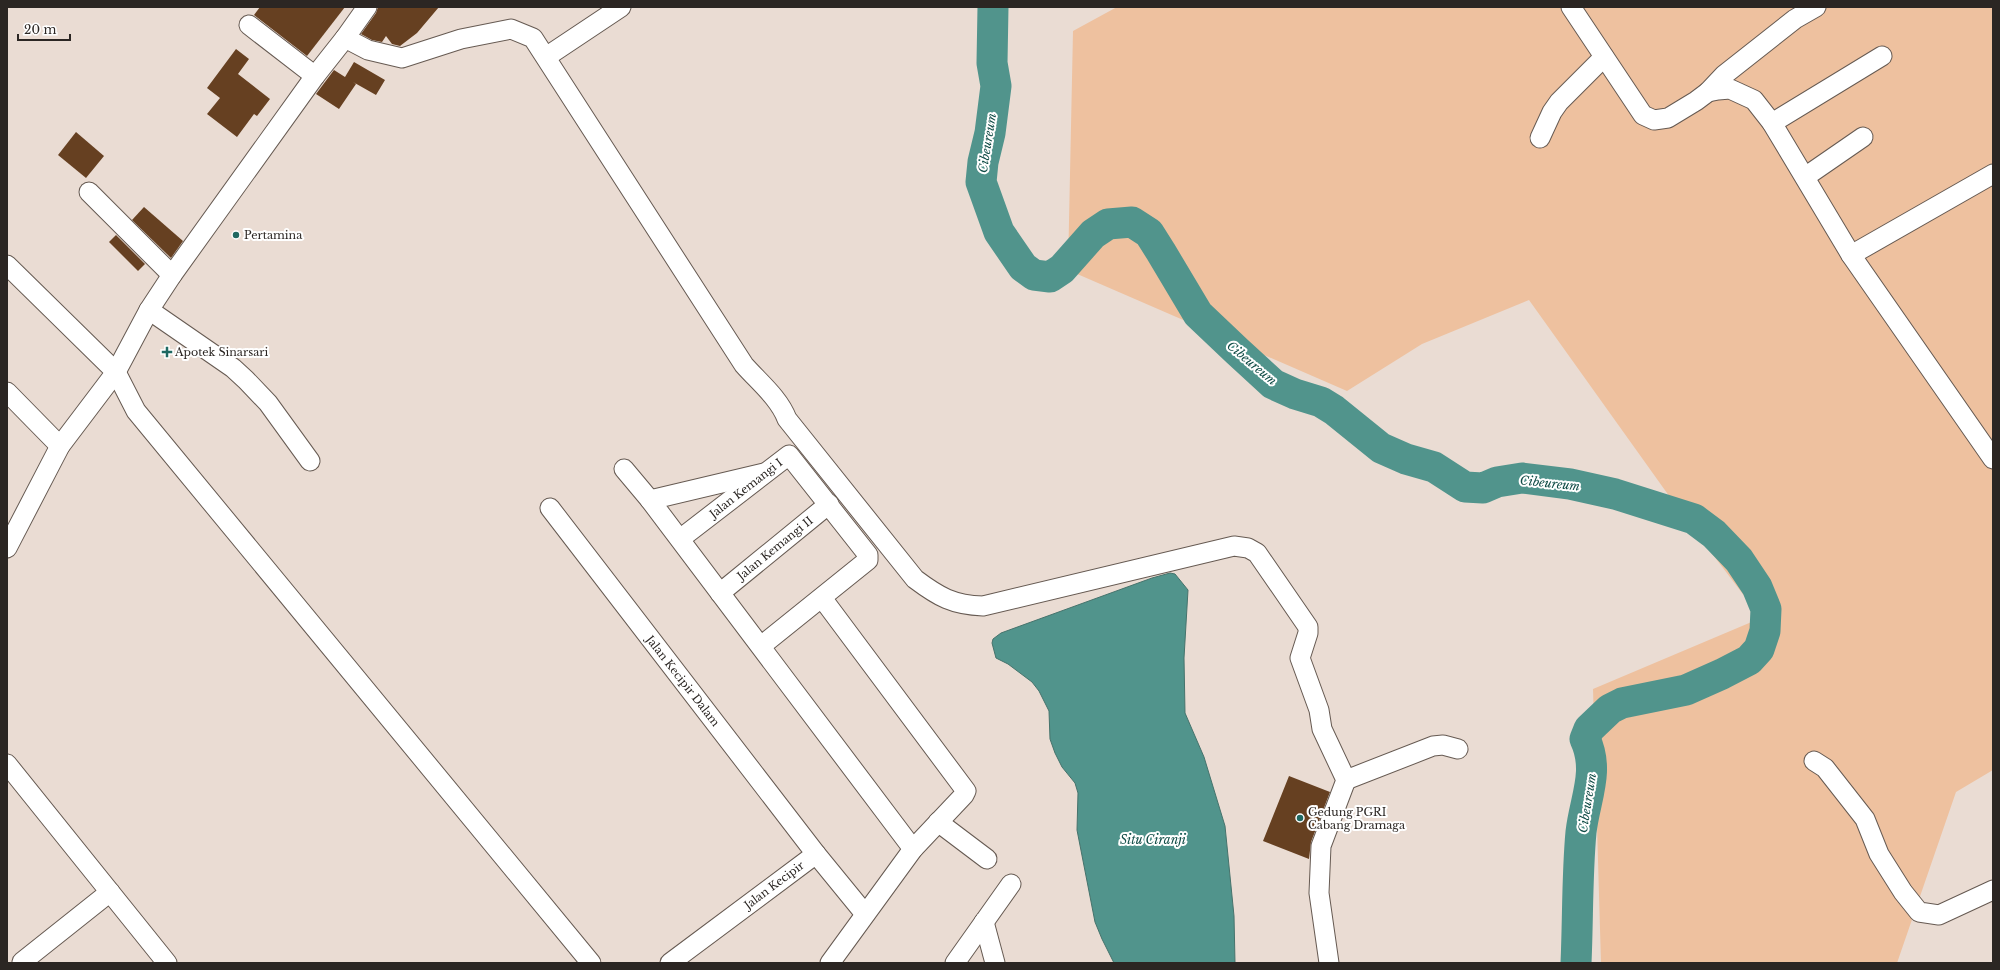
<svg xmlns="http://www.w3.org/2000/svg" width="2000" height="970" viewBox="0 0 2000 970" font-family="'Libre Baskerville',serif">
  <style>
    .green { fill: #eec19f }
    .water { fill: #51948c; stroke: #46736c }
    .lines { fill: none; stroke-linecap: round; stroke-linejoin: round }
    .river { stroke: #51948c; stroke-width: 31 }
    .building { fill: #664021 }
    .minor-casing { stroke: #665a52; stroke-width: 21 }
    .minor { stroke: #fff; stroke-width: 19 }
    .poi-dot { fill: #1f6962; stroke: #fff; stroke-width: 1.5 }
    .labels { text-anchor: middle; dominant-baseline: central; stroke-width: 4; stroke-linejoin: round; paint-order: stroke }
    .poi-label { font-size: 11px; fill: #2b2623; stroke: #fff; text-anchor: start }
    .street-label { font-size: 11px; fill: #2b2623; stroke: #fff }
    .water-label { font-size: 12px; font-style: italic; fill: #104c46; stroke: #fff }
  </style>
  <rect width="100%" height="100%" fill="#eadcd3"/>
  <polygon class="green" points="1117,7 1993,7 1993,770 1956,792 1897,963 1601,963 1593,689 1761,618 1682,514 1529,300 1422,344 1347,391 1068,270 1073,31"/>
  <polygon class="water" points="1170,573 1175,574 1188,590 1184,658 1185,713 1204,757 1225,826 1234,916 1235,963 1114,963 1102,939 1095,922 1077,830 1078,793 1075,783 1062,767 1055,753 1050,739 1049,711 1039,691 1032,682 1008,664 996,658 992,643 993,639 1001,633 1152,578"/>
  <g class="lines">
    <path class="river" d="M993 7 992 63 996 86 990 133 983 162 981 182 999 232 1023 267 1034 275 1050 277 1062 269 1093 234 1108 224 1132 222 1149 233 1161 252 1198 314 1237 351 1273 384 1295 394 1321 402 1334 410 1381 448 1406 459 1434 467 1465 487 1483 488 1497 482 1522 478 1570 484 1615 494 1694 519 1714 534 1739 560 1757 587 1766 609 1765 631 1759 649 1749 660 1722 674 1686 690 1622 703 1610 709 1589 729 1585 739C1600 771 1585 798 1581 832 1577 875 1578 919 1576 963"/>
  </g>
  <g class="building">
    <polygon points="260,7 345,7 307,56 254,15"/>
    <polygon points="378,7 439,7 417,33 400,46 392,44 386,36 382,42 372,40 361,34 376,13"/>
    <polygon points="236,49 249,59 238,74 270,99 257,116 254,114 237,137 207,114 220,98 207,88"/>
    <polygon points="354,62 385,80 376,95 353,82 356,84 339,109 316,94 334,70 345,77"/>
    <polygon points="76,132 104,156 86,178 58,155"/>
    <polygon points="144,207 183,241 171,258 132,220"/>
    <polygon points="116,235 145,264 138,271 109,242"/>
    <polygon points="1289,776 1330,792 1311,842 1309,859 1263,841"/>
  </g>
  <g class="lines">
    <g class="minor-casing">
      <g id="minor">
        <polyline points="1571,7 1643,115 1654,120 1668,118 1696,101 1708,92 1718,90 1730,89 1754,100 1772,123 1851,255 1993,459"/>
        <polyline points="249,25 315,76"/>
        <path d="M345 38 368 50 402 58 461 39 511 29 533 38 744 365C759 382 779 398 787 419L915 579C939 597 953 605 983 606L1234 546 1248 548 1257 553 1308 627V633L1300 658 1319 710 1322 729 1346 780 1321 846 1319 893 1329 963"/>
        <polyline points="546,57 621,7"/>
        <polyline points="1708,92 1724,75 1795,19 1816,7"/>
        <polyline points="1772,123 1882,56"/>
        <polyline points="1540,138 1552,112 1559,102 1604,57"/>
        <polyline points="1805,177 1863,137"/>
        <polyline points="89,192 172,275"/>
        <polyline points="1851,255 1993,174"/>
        <polyline points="7,265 116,372 136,411 591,963"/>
        <polyline points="149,310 233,368 246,380 268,403 310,461"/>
        <polyline points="7,392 60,446"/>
        <polyline points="624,469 650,500"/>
        <polyline points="764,473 650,500 913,849"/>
        <polyline points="550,508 816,854"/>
        <polyline points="680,539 789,455 868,555 868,560 761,646"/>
        <polyline points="7,548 60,446 116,372 149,310 172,275 315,76 345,38 367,7"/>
        <polyline points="720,593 829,504"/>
        <polyline points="822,598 966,791 964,795 913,849 830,963"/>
        <polyline points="1814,761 1825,768 1865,819 1879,854 1903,892 1919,912 1939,915 1993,890"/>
        <polyline points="7,764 167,963"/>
        <polyline points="1346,780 1433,746 1443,745 1458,749"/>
        <polyline points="938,822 987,859"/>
        <polyline points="984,922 995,963"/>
        <polyline points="22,962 110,892"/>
        <polyline points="670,963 816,854 865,914"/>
        <polyline points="955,963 1011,884"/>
      </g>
    </g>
    <use href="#minor" class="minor"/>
  </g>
  <g class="poi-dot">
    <circle cx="236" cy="235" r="4"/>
    <path d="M165 346h4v4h4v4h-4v4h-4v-4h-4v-4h4z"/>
    <circle cx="1300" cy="818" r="4"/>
  </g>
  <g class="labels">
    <g class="poi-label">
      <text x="244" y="235">Pertamina</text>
      <text x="175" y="352">Apotek Sinarsari</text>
      <text x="1308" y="812">Gedung PGRI<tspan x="1308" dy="13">Cabang Dramaga</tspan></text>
    </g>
    <g class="street-label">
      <text transform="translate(746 488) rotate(-38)">Jalan Kemangi I</text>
      <text transform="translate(775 548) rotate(-39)">Jalan Kemangi II</text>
      <text transform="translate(683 681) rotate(52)">Jalan Kecipir Dalam</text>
      <text transform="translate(774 885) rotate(-37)">Jalan Kecipir</text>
    </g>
    <g class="water-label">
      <text transform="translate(987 143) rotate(-81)">Cibeureum</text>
      <text transform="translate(1252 363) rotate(40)">Cibeureum</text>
      <text transform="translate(1550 483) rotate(6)">Cibeureum</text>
      <text transform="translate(1587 803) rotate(-81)">Cibeureum</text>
      <text x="1153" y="839">Situ Ciranji</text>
    </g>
  </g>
  <rect width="2000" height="970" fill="none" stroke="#2b2623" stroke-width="16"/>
  <path d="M18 34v6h52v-6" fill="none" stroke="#2b2623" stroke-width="2"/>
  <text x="24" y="34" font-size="12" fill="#2b2623" stroke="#ffffff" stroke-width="3" paint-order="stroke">20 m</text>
</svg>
